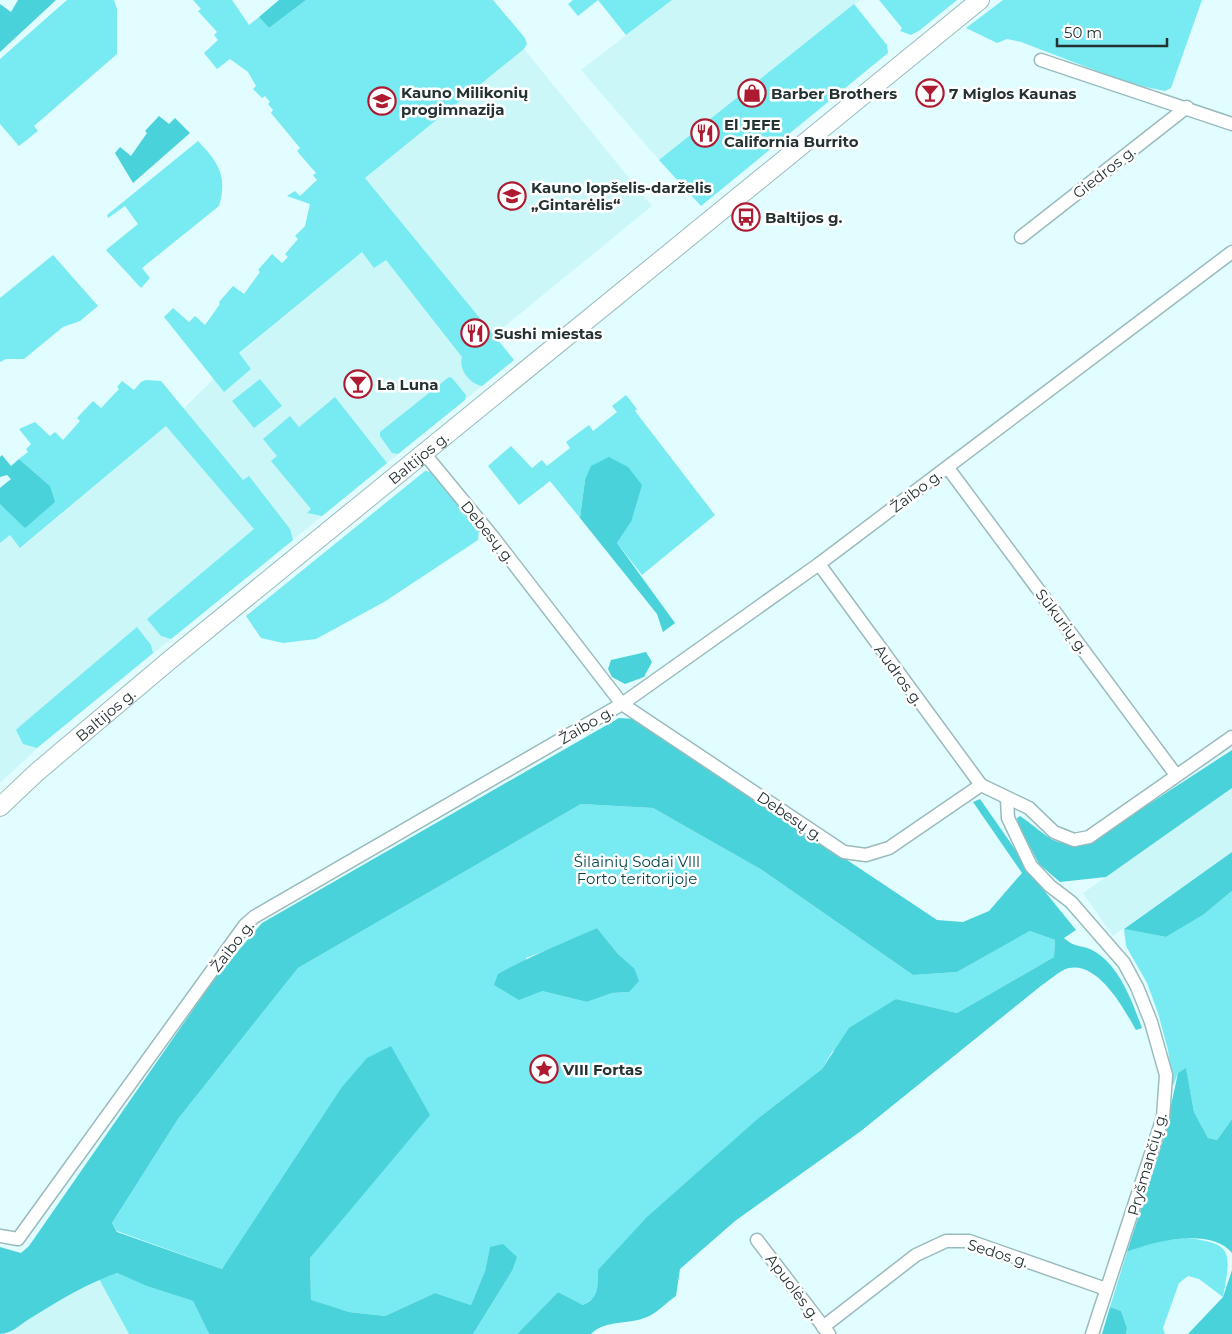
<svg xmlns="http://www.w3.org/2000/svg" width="1232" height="1334" viewBox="0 0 1232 1334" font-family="Montserrat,sans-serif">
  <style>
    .built { fill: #cbf7f9 }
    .green { fill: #78eaf1; fill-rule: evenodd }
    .forest { fill: #49d2da }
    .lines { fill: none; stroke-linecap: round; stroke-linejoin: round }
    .street-casing { stroke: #9abbbc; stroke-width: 15 }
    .secondary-casing { stroke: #9abbbc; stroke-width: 20 }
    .street { stroke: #fff; stroke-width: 12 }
    .secondary { stroke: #fff; stroke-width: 18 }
    .labels { text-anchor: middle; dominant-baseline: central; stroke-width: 5; stroke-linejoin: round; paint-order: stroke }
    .poi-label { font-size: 15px; font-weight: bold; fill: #253233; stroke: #fff; text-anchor: start }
    .street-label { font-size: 15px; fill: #253233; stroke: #fff }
    .park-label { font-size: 15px; fill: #09484b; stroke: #fff }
  </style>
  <rect width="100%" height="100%" fill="#e2fdff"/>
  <g class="built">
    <polygon points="672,0 860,0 659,160 581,70"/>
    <polygon points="524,49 652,206 494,335 514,360 42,744 0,783 0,543 10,535 21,548 166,426 239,354 399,220 365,178"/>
    <polygon points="1232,788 1232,852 1113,936 1083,893"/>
    <polygon points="99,1279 129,1334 7,1334 32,1316"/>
  </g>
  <g class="green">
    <polygon points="67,0 114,0 117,9 117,54 34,126 38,131 19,146 0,124 0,59"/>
    <path d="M193 0H232L249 25 259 17 269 28 306 0H493L525 38 527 44 524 49 365 178 514 360 482 386C470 384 458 369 462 357L386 260 374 268 362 252 239 353 251 369 224 392 164 317 173 308 189 322 195 316 205 325 220 304 219 302 233 286 244 294 260 272 258 270 272 254 282 263 288 257 285 254 298 239 295 236 305 226 310 204 287 196 295 191 300 196 317 180 313 175 316 173 297 151 300 148 271 113 273 110 268 104 270 102 265 96 262 98 253 89 256 86 248 72 230 59 217 69 204 53 218 40 214 35 217 32 198 11 201 9Z"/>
    <polygon points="573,0 672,0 626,35 598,0 578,16 568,4"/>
    <polygon points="879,0 957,0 920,30 911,35 900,31 902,28"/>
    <polygon points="1003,0 1202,0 1171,88 1165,91 1131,84 1021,42 1007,39 997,43 966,28"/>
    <polygon points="854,4 887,45 888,53 701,206 659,160"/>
    <path d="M198 141C218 162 228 176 219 206L142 268 150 278 141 288 106 250 138 224 125 206 108 218 107 215Z"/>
    <polygon points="53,255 98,306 80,321 63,327 24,359 6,359 0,362 0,298"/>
    <polygon points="449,377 452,378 466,395 465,400 398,454 392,453 380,436 380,432"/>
    <polygon points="260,379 282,406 254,428 232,401"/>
    <polygon points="146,380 161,381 243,480 249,476 290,529 293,540 171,639 161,636 147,619 254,529 166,426 20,548 10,535 0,543 0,504 17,518 50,486 19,459 28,452 26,449 31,444 19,429 35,422 50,436 55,432 63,440 80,421 77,418 93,401 101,408 119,389 117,387 122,381 134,390 141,382"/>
    <polygon points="626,395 637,409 635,411 715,515 642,575 617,543 631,522 585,480 580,518 550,481 519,505 488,466 511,446 532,468 542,460 547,466 570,448 566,442 589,425 593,431 617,412 612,406"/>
    <polygon points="335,397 387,463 322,516 307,513 311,509 271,461 277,456 263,439 290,416 299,427"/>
    <polygon points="425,471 431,472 479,530 478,540 384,602 316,639 283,643 261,638 246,616"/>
    <polygon points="137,627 151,645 153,653 37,748 23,744 16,730 19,727"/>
    <path d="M581 804 653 808 762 870 913 975 957 972 1030 931 1055 940 1054 957 957 1013 896 999 832 1052 822 1069 761 1116 599 1290 594 1298 583 1305 558 1292 517 1334H473L512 1271 490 1248 485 1271 471 1305 435 1293 385 1316 349 1312 311 1301 310 1258 339 1222 250 1228 222 1269 117 1231 112 1223 178 1119 298 968ZM597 928 618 954 634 968 629 992 612 993 587 1002 542 991 526 958 569 942Z"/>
    <polygon points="1232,891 1232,1119 1217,1140 1208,1138 1194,1112 1186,1069 1178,1073 1173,1086 1168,1050 1158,1013 1147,983 1126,946 1124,929 1166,937 1203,915"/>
    <path d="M1186 1238C1232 1243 1232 1250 1223 1297L1199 1279 1188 1276 1179 1283 1163 1328 1165 1334H1126L1127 1328 1121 1311 1110 1307 1127 1252 1151 1242Z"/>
    <polygon points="117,1273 148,1286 193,1301 209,1334 129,1334 99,1279"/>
  </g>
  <g class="forest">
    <polygon points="18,0 56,0 0,52 0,4 11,12"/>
    <polygon points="279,0 306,0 269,28 259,17"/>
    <polygon points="159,116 169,124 175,118 190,133 133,183 115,153 120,147 131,156 147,133 145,131"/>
    <polygon points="2,455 11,466 19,459 50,486 55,502 25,528 0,504 0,488 11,479 7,475 0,477 0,457"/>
    <polygon points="609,457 628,467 642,485 631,522 617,543 675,623 663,632 657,614 580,518 585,480 591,466"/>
    <polygon points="646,652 652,662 644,677 625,684 612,677 608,669 611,660"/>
    <path d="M619 718 636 719 937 920 963 922 989 911 1022 873 973 802 980 799 1042 888 1076 930 1064 938C1077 949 1080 944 1092 950 1119 964 1132 1001 1142 1028L1136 1030C1124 1009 1099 962 1069 968 1060 970 1050 980 1042 985L861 1131 735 1221 680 1269 676 1296C667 1302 657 1313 647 1317 629 1325 606 1319 591 1334H517L558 1292 583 1305C600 1298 598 1285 598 1270L647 1217 761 1116 822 1069 849 1028 896 999 957 1013 1054 957 1055 940 1030 931 957 972 913 975 762 870 653 808 581 804 298 968 178 1119 112 1223 117 1232 222 1269 342 1087 367 1058 391 1046 430 1115 310 1258 311 1300 349 1312 385 1316 435 1293 471 1305 485 1271 490 1247 503 1244 517 1257 512 1271 473 1334H209L193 1301 147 1286 117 1273C88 1283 60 1300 34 1316 23 1322 12 1334 0 1334V1247L21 1253 29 1246 215 978 262 923Z"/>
    <path d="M1232 750V788L1106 877 1060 882 1039 864 1018 824 1017 818 1020 816C1050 836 1052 850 1092 841Z"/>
    <polygon points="1232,852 1232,891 1203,915 1166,937 1124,929"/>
    <path d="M597 928 618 954 634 968 639 981 629 992 612 993 587 1002 542 991 519 1000 494 985 498 974C530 956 564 943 597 928Z"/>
    <path d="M1186 1068 1194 1112 1208 1138 1217 1140 1232 1119V1253C1211 1227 1153 1241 1127 1252L1164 1138 1178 1073Z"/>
    <polygon points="1232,1270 1232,1334 1188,1334 1223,1297"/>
    <polygon points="1110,1307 1121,1311 1127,1328 1126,1334 1102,1334"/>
  </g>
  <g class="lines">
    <g class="street-casing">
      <g id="street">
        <polyline points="1041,60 1232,124"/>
        <polyline points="1021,237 1187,107"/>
        <polyline points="424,453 493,537 622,704 844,852 866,855 889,848 981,785 1029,808 1054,832 1074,840 1089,837 1232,737"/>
        <polyline points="948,468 1176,775"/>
        <polyline points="819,564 981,785"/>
        <polyline points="1007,799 1008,818 1031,866 1050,886 1071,902 1124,963 1137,987 1151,1022 1166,1075 1163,1117 1092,1334"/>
        <polyline points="0,1236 18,1239 245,925 254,917 622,704 819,564 1232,252"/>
        <polyline points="757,1240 829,1334"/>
        <polyline points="823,1327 916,1255 946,1241 969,1241 1106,1289"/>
      </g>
    </g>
    <g class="secondary-casing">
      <g id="secondary">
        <path id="s1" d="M0 807 37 772 171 659 980 0"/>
      </g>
    </g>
    <use href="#street" class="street"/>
    <use href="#secondary" class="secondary"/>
  </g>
  <defs>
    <g id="shop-ring" transform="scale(1.4375)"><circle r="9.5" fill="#fff" stroke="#ae1a30" stroke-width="1.5"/><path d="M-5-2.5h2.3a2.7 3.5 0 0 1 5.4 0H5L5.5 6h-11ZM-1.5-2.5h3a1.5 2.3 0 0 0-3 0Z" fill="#ae1a30"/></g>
    <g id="bar-ring" transform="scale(1.4375)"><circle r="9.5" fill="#fff" stroke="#ae1a30" stroke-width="1.5"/><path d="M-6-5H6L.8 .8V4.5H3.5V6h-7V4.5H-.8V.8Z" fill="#ae1a30"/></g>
    <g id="school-ring" transform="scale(1.4375)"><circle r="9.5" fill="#fff" stroke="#ae1a30" stroke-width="1.5"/><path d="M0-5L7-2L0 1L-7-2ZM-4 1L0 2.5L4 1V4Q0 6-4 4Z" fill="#ae1a30"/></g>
    <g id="restaurant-ring" transform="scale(1.4375)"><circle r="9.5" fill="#fff" stroke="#ae1a30" stroke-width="1.5"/><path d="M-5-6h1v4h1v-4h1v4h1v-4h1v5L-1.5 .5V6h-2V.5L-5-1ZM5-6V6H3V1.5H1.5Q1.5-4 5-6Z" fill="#ae1a30"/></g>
    <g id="bus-ring" transform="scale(1.4375)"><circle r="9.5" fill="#fff" stroke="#ae1a30" stroke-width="1.5"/><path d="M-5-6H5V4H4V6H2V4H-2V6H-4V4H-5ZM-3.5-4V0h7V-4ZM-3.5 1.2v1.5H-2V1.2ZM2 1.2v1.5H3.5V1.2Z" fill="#ae1a30"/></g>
    <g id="sight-ring" transform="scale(1.4375)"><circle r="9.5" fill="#fff" stroke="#ae1a30" stroke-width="1.5"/><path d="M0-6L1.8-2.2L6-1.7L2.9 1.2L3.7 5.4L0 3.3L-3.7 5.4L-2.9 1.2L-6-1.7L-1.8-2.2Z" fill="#ae1a30"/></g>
  </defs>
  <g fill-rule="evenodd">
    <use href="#shop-ring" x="752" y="93"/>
    <use href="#bar-ring" x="930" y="93"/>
    <use href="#school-ring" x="382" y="101"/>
    <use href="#restaurant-ring" x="705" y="133"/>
    <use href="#school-ring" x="512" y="196"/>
    <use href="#bus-ring" x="746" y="217"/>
    <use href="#restaurant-ring" x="475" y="333"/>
    <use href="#bar-ring" x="358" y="384"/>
    <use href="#sight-ring" x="544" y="1069"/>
  </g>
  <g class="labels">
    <g class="poi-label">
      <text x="401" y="92">Kauno Milikonių<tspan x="401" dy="17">progimnazija</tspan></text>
      <text x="771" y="93">Barber Brothers</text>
      <text x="949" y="93">7 Miglos Kaunas</text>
      <text x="724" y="124">El JEFE<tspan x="724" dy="17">California Burrito</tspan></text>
      <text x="531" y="187">Kauno lopšelis-darželis<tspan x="531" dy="17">„Gintarėlis“</tspan></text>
      <text x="765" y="217">Baltijos g.</text>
      <text x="494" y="333">Sushi miestas</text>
      <text x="377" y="384">La Luna</text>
      <text x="563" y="1069">VIII Fortas</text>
    </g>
    <g class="street-label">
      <text transform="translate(1104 172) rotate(-38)">Giedros g.</text>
      <text stroke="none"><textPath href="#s1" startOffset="545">Baltijos g.</textPath></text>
      <text transform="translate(916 491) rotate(-37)">Žaibo g.</text>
      <text transform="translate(488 532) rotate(51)">Debesų g.</text>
      <text transform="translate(1062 621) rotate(53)">Sūkurių g.</text>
      <text transform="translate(899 675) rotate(54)">Audros g.</text>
      <text stroke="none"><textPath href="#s1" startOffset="140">Baltijos g.</textPath></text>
      <text transform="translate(586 725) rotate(-30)">Žaibo g.</text>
      <text transform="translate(790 816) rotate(34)">Debesų g.</text>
      <text transform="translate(232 946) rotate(-52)">Žaibo g.</text>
      <text transform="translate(1147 1164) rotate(-74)">Pryšmančių g.</text>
      <text transform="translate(998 1253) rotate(17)">Sedos g.</text>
      <text transform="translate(793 1287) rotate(53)">Apuolės g.</text>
    </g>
    <g class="park-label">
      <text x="637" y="861">Šilainių Sodai Vlll<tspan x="637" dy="17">Forto teritorijoje</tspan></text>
    </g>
  </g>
  <path d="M1057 38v8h110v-8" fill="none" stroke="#253233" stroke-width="2.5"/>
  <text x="1064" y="38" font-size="15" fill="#253233" stroke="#ffffff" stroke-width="4" paint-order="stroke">50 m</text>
</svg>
